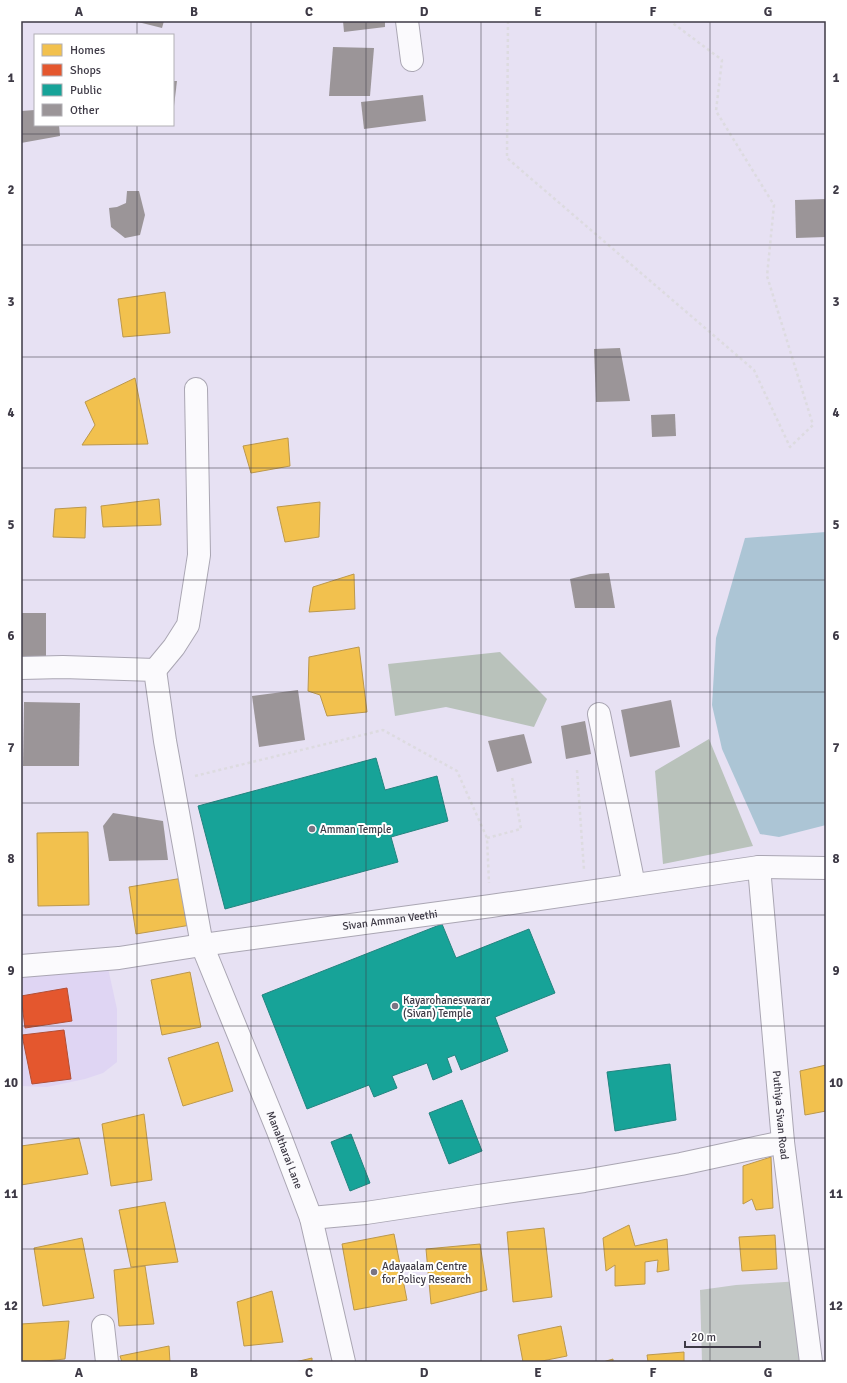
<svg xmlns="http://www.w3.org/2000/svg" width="847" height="1383" viewBox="0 0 847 1383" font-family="Signika,sans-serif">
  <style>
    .built { fill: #dfd5f3 }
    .green { fill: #c3c8c6 }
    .forest { fill: #b9c2bb }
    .water { fill: #acc5d5 }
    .homes { fill: #f2c14e; stroke: #bc984c }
    .shops { fill: #e4572e; stroke: #b24e35 }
    .public { fill: #17a398; stroke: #23847f }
    .building { fill: #9b9598 }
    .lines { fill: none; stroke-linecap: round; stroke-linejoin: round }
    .minor-casing { stroke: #aaa6b3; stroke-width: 24 }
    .path { stroke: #dddbe0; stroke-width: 2.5; stroke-dasharray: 3 3; stroke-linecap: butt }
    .minor { stroke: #fbfafd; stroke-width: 22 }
    .grid { fill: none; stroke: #3e3a46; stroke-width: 1; stroke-opacity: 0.55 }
    .poi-dot { fill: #797483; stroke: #fff; stroke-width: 1.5 }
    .labels { text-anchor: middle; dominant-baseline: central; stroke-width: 4; stroke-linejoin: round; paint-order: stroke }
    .poi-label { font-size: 11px; fill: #3e3a46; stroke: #fff; text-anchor: start }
    .street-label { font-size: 11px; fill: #3e3a46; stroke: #fff }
    .neatline { fill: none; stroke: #3e3a46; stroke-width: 1.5 }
    .grid-label { font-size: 13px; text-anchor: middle; font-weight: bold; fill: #3e3a46 }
  </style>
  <rect width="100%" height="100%" fill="#e7e1f3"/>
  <polygon class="built" points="106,959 117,1009 117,1062 103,1073 85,1079 47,1087 21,1086 21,966"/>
  <polygon class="green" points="800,1281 811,1362 702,1362 700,1290 736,1285"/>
  <g class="forest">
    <polygon points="500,652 547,699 534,727 446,707 395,716 388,664"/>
    <polygon points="709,739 753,846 663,864 655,771"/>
  </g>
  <polygon class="water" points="826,532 826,825 779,837 760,834 722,749 712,705 716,638 745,538"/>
  <g class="homes">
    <polygon points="165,292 170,333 123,337 118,299"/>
    <polygon points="135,378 148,444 82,445 95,425 85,402"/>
    <polygon points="288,438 290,466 251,473 243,446"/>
    <polygon points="159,499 161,525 103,527 101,506"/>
    <polygon points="320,502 319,537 285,542 277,507"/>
    <polygon points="86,507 85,538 53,537 55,509"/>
    <polygon points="354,574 355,609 309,612 313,587"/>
    <polygon points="359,647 367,712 327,716 320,695 308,691 309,657"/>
    <polygon points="88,832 89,905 38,906 37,833"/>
    <polygon points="183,878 191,925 136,934 129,887"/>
    <polygon points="190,972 201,1027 162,1035 151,980"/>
    <polygon points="218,1042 233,1091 183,1106 168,1058"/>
    <polygon points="826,1065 826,1111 805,1115 800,1071"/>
    <polygon points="144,1114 152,1180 111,1186 102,1124"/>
    <polygon points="79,1138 88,1174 21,1185 21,1146"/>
    <polygon points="771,1157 773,1208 756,1210 752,1199 743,1204 743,1166"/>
    <polygon points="165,1202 178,1262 131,1267 119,1210"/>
    <polygon points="629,1225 635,1246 667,1239 669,1270 657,1272 658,1260 645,1262 645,1284 615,1286 615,1265 606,1271 603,1238"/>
    <polygon points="544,1228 552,1297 513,1302 507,1232"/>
    <polygon points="394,1234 407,1300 354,1310 342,1244"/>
    <polygon points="775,1235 777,1269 742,1271 739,1237"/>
    <polygon points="82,1238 94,1298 43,1306 34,1248"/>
    <polygon points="480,1244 487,1290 431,1304 426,1249"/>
    <polygon points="145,1266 154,1324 119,1326 114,1270"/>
    <polygon points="272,1291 283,1342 244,1346 237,1302"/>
    <polygon points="69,1321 65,1359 35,1362 21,1362 21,1324"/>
    <polygon points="561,1326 567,1356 537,1362 523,1362 518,1335"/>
    <polygon points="169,1346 170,1362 122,1362 120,1356"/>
    <polygon points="684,1352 684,1362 648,1362 647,1355"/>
    <polygon points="312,1358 312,1362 295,1362"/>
    <polygon points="613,1359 613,1362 603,1362"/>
  </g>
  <g class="shops">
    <polygon points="67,988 72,1021 25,1028 21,996"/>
    <polygon points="64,1030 71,1079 32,1084 22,1035"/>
  </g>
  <g class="public">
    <polygon points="376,758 385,790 437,776 448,821 391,837 398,862 225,909 198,806"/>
    <polygon points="442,924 456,958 529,929 555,993 495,1017 508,1051 461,1070 455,1055 447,1058 452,1072 433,1080 427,1063 392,1076 397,1088 374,1097 369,1085 307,1109 262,995"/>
    <polygon points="670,1064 676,1120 615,1131 607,1072"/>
    <polygon points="462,1100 482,1151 449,1164 429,1113"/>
    <polygon points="351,1134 370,1183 350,1191 331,1142"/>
  </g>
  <g class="building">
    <polygon points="134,21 164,21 162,28"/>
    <polygon points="343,21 385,21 385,27 344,32"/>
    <polygon points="333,47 374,48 370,96 329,96"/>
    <polygon points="173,81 177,81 174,106 173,106"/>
    <polygon points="423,95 426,121 364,129 361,102"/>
    <polygon points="35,110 35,125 59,125 60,136 21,143 21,111"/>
    <polygon points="127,191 139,191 145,215 140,235 125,238 111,227 109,208 117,207 126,203"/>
    <polygon points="826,199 826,237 796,238 795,200"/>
    <polygon points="620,348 630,401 596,402 594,349"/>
    <polygon points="675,414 676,436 652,437 651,415"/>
    <polygon points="609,573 615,608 575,608 570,579 590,574"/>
    <rect x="21" y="613" width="25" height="44"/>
    <polygon points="298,690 305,740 259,747 252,696"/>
    <polygon points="671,700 680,747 630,757 621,710"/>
    <polygon points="24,702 80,703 79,766 23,766"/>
    <polygon points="585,721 591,754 566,759 561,726"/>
    <polygon points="524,734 532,763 497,772 488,741"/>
    <polygon points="113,813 163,821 168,860 109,861 103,826"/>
  </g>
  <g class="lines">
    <g class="minor-casing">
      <g id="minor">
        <polyline points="407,21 412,60"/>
        <path id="s1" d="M21 668 63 667 155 670 165 741 202 945 278 1131 311 1218 344 1362"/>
        <polyline points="155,670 174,647 188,625 199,555 196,389"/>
        <polyline points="599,714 634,885"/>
        <path id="s2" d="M759 867 783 1142 811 1362"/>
        <path id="s3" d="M21 966 119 958 202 945 491 906 759 867 826 868"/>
        <polyline points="311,1218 366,1213 485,1195 584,1181 681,1164 783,1142"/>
        <polyline points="103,1326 107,1362"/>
      </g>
    </g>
    <g class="path">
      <polyline points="508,21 507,158 754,370 790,447 813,425 767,276 774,205 716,111 722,60 670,21"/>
      <polyline points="577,770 584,870"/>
      <polyline points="195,776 383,730 457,771 487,838 489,883"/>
      <polyline points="487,838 521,829 512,777"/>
    </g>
    <use href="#minor" class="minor"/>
  </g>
  <path class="grid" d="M137 21V35M251 21V1362M366 21V1362M481 21V1362M596 21V1362M710 21V1362M137 125V1362M21 134H826M21 245H826M21 357H826M21 468H826M21 580H826M21 692H826M21 803H826M21 915H826M21 1026H826M21 1138H826M21 1249H826"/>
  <g class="poi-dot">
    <circle cx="312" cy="829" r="4"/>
    <circle cx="395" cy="1006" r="4"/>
    <circle cx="374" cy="1272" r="4"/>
  </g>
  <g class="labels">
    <g class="poi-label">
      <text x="320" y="829">Amman Temple</text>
      <text x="403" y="1000">Kayarohaneswarar<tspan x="403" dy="13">(Sivan) Temple</tspan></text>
      <text x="382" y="1266">Adayaalam Centre<tspan x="382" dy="13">for Policy Research</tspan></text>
    </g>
    <g class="street-label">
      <text stroke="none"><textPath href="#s3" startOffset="372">Sivan Amman Veethi</textPath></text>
      <text stroke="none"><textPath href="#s2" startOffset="249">Puthiya Sivan Road</textPath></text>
      <text stroke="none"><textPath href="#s1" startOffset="634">Manaltharai Lane</textPath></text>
    </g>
  </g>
  <rect width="847" height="1383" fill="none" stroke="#ffffff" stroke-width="44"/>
  <rect x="34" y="34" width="140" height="92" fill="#ffffff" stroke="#b2b0b5"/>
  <rect x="42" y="44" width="20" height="12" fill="#f2c14e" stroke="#b2b0b5"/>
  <text x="70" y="54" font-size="12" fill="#3e3a46">Homes</text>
  <rect x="42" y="64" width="20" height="12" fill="#e4572e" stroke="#b2b0b5"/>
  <text x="70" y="74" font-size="12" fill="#3e3a46">Shops</text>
  <rect x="42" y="84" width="20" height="12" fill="#17a398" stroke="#b2b0b5"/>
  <text x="70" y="94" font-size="12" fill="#3e3a46">Public</text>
  <rect x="42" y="104" width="20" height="12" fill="#9b9598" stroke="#b2b0b5"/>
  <text x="70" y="114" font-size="12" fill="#3e3a46">Other</text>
  <path d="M685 1341v6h75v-6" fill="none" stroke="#3e3a46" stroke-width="2"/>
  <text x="691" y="1341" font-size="12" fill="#3e3a46" stroke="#ffffff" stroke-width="3" paint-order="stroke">20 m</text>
  <rect x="22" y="22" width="803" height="1339" class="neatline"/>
  <g class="grid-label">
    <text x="79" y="16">A</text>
    <text x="194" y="16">B</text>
    <text x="309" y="16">C</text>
    <text x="424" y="16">D</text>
    <text x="538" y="16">E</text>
    <text x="653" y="16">F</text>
    <text x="768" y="16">G</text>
    <text x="11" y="82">1</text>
    <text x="836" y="82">1</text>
    <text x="11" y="194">2</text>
    <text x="836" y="194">2</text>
    <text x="11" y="306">3</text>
    <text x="836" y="306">3</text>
    <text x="11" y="417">4</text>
    <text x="836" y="417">4</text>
    <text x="11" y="529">5</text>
    <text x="836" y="529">5</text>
    <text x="11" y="640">6</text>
    <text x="836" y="640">6</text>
    <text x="11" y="752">7</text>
    <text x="836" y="752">7</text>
    <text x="11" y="863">8</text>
    <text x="836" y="863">8</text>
    <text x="11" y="975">9</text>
    <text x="836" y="975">9</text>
    <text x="11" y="1087">10</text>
    <text x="836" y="1087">10</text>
    <text x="11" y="1198">11</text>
    <text x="836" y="1198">11</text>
    <text x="11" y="1310">12</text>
    <text x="836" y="1310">12</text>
    <text x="79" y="1377">A</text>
    <text x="194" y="1377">B</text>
    <text x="309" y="1377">C</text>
    <text x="424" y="1377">D</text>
    <text x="538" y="1377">E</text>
    <text x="653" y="1377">F</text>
    <text x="768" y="1377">G</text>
  </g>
</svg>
